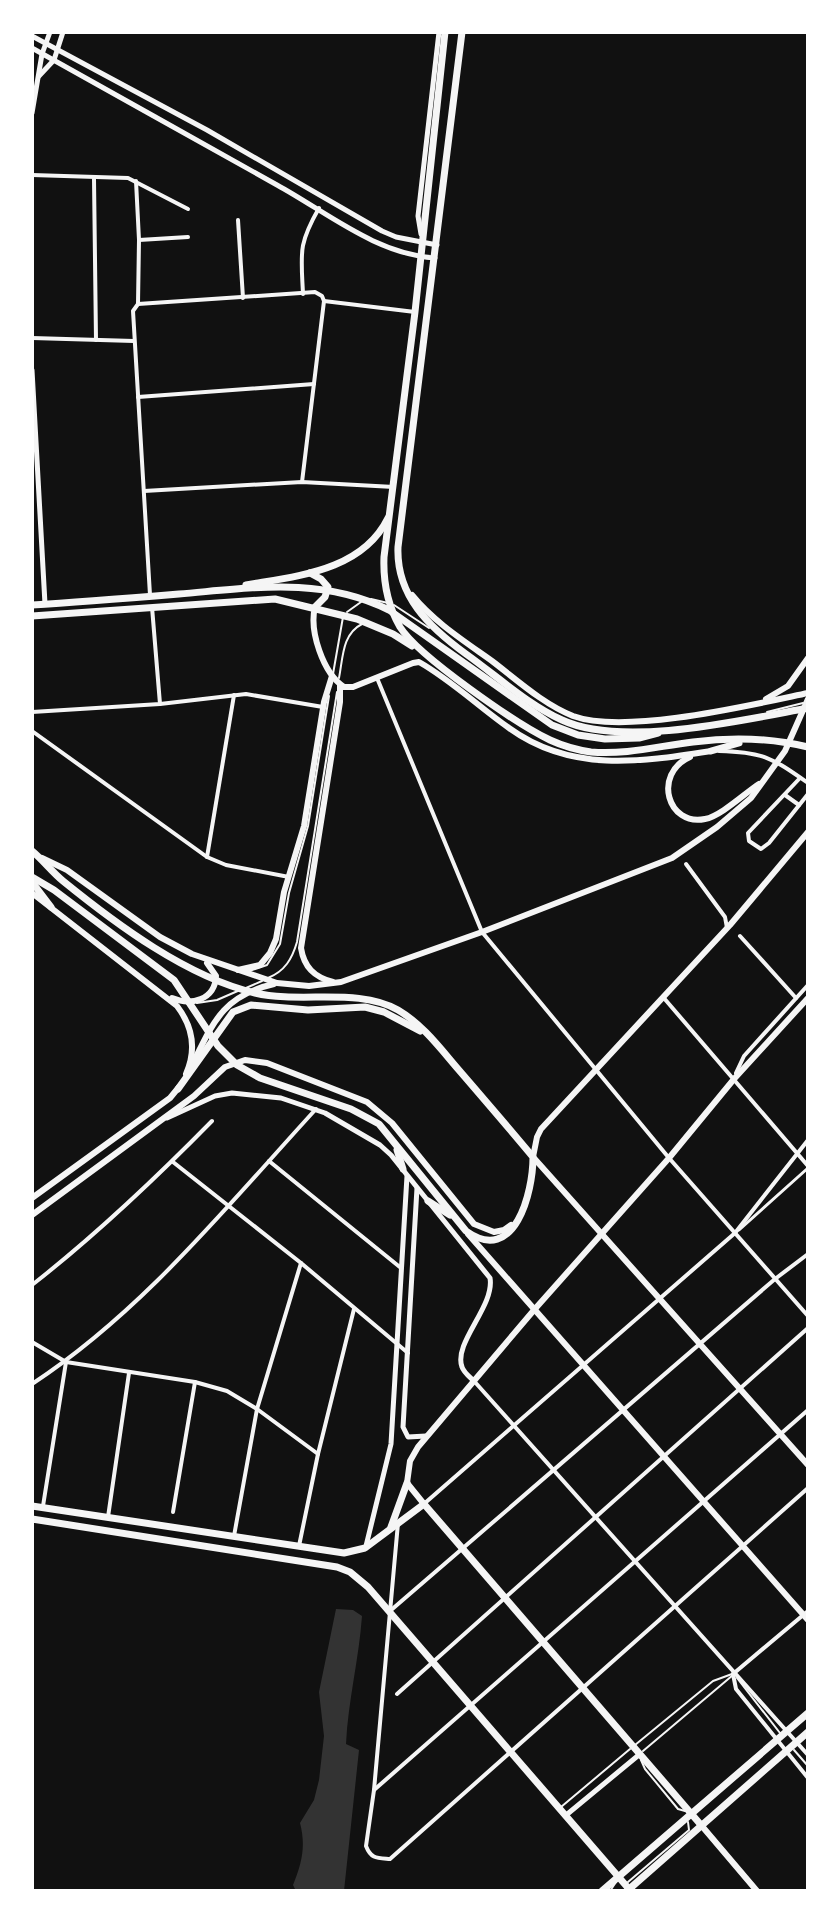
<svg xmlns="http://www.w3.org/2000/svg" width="840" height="1923" viewBox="0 0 840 1923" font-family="'Work Sans',sans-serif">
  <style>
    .water { fill: #333 }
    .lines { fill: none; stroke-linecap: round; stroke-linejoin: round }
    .service { stroke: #f5f5f5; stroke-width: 2 }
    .pedestrian { stroke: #f5f5f5; stroke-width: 3 }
    .minor { stroke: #f5f5f5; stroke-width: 4 }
    .tertiary { stroke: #f5f5f5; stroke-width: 5 }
    .secondary { stroke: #f5f5f5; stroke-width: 6 }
    .primary { stroke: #f5f5f5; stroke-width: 7 }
  </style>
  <rect width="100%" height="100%" fill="#111"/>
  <path class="water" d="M336 1609 353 1610 362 1616C359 1659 348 1701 346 1744L359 1750 344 1891H296L293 1885C302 1863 306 1846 300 1823L314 1800 319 1780 324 1736 319 1692Z"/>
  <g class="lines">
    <g class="service">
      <polyline points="371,599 388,603"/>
      <polyline points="394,605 429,628"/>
      <polyline points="347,612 361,602"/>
      <polyline points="333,674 343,617"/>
      <path d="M339 678C343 658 342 634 362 624"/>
      <polyline points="767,712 803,703"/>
      <polyline points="249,971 267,965 280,944 289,893 308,826 329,696"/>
      <path d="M268 978C285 971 292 959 297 942L337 692"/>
      <polyline points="246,988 262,981"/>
      <polyline points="197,1003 217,1000 240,990"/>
      <polyline points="737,1678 780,1733"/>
      <polyline points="635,1745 713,1681 732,1674"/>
      <polyline points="794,1750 808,1766"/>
      <polyline points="643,1751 733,1675"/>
      <polyline points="641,1760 645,1769 678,1809 685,1811"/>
      <polyline points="561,1807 630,1749"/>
      <polyline points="628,1882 689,1830 688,1822"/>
      <polyline points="610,1891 616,1882"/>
    </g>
    <polyline class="pedestrian" points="739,1230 808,1168"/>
    <g class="minor">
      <polyline points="32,175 128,178 188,209"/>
      <polyline points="94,179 96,340"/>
      <polyline points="136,181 139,240 138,304 133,311 150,595"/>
      <polyline points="238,220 243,298"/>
      <polyline points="139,240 188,237"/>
      <path d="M303 294C301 252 298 245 319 208"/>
      <polyline points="324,301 415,312"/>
      <polyline points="138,304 315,292 322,296 324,301 302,482"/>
      <polyline points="32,338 134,341"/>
      <polyline points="138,397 314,384"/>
      <polyline points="144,491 302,482 394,487"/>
      <polyline points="152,607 160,704"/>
      <polyline points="377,678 482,932 669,1158 808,1316"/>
      <polyline points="32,712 160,704 246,694 323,707"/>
      <polyline points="32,731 207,857 226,865 289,877"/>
      <path d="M719 751C764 752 772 758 808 783"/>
      <polyline points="800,778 748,833 749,841 761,849 769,843 808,794"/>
      <polyline points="785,795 799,805"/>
      <polyline points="207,857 234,695"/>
      <polyline points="686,864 725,917 727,928"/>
      <polyline points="740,936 796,998"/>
      <polyline points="663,997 808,1166"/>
      <polyline points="736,1073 744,1056 808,985"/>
      <polyline points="269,1161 401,1268"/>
      <polyline points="173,1162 301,1263 408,1353"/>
      <path d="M32 1285C96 1235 155 1179 212 1121"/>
      <polyline points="32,1342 66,1362 195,1382 227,1391 257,1409 318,1454"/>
      <polyline points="474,1381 808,1755"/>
      <path d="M32 1384C143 1311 227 1206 316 1109"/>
      <polyline points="425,1503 735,1233 808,1140"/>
      <polyline points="43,1506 66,1362"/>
      <polyline points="173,1512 195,1382"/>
      <polyline points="108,1517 129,1373"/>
      <path d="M398 1523 374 1790 366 1846C371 1859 377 1858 390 1859L808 1488"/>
      <polyline points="234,1536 257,1409 301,1263"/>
      <polyline points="299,1546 318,1454 354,1309"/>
      <polyline points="390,1611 775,1279 808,1254"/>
      <polyline points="733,1674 736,1689 808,1778"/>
      <polyline points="733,1674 808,1611"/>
      <polyline points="397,1694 808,1328"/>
      <polyline points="374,1790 808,1410"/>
    </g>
    <g class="tertiary">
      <polyline points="32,36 207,130 382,231 396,237 437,245"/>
      <path d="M32 48C114 94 195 139 277 185 328 213 376 254 435 258"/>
      <polyline points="39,76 54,60 63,32"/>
      <polyline points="32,113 42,54 50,32"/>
      <polyline points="421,234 418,216 439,32"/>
      <polyline points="32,370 45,604"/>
      <path d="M167 1118 215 1096 232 1093 281 1098 325 1113 380 1145 391 1155 490 1278C495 1306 453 1343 462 1367 464 1373 470 1377 474 1381"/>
      <polyline points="417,1188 403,1427 408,1437 426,1436"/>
      <polyline points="366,1546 391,1444 407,1176"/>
      <polyline points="565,1816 640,1754"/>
    </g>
    <g class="secondary">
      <path d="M412 595C434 622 464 641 492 661 517 680 543 704 573 716 625 735 751 705 808 693"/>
      <path d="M315 607C309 631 323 673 344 687H353L413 663 419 662C451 680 479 707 509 728 571 773 640 762 711 751"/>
      <polyline points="766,699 788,686 808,658"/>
      <path d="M690 757C652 774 668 827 705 819 721 816 745 793 759 784"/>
      <polyline points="808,832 730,925 541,1129 537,1137 533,1157 808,1465"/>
      <polyline points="42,858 67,870 160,937 192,954 277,983 309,986 341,982 482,932 672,858 717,827 751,798 785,751 808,699"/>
      <path d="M32 893 177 1006C193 1027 197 1049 186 1074"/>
      <polyline points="238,970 260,965 270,953 276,939 284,892 304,826 324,702 332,676"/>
      <path d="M333 982C314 977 304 967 301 948L340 702V685"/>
      <path d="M172 998C191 1006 215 1000 216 976L207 963"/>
      <path d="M194 1061C214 1020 225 995 274 984"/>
      <polyline points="32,1198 170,1098 179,1087"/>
      <polyline points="32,1215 194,1096 225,1067 245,1060 267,1063 367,1102 392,1123 474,1224 494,1232 504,1230 511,1225"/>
      <polyline points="468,1234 808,1620"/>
      <polyline points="424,1504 407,1483 410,1461 418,1447 534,1310 669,1158 734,1079 808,998"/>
      <polyline points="701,1825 757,1891"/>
    </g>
    <g class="primary">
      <path d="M445 32 415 312 384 557C383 582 388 606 400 627 418 656 518 725 550 740 563 746 577 750 591 752 626 755 659 746 693 742 731 737 771 738 808 747"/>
      <path d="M462 32 398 547C396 596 429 627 466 654 497 676 527 704 562 720 622 748 743 720 808 708"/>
      <polyline points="310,573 321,579 328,587 325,597 315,607"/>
      <path d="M246 585C297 576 362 571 388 518"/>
      <path d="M32 605C81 602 130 598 179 594 252 588 321 576 389 610L552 725 578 735 605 739 639 738 658 733"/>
      <polyline points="32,616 275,599 357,619 393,634 412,646"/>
      <polyline points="711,751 739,743"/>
      <path d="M32 851C43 860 52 872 63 881 116 924 187 977 255 993 301 1004 358 987 398 1010 422 1024 440 1048 458 1069 483 1098 508 1127 533 1157 533 1192 515 1266 466 1231L379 1124 351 1109 260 1078 237 1065 218 1046 174 980 54 890 32 877"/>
      <polyline points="32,882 51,907"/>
      <polyline points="178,1089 233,1012 251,1005 308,1010 365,1007 384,1012 420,1031"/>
      <polyline points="397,1150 403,1169"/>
      <polyline points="428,1201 450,1215"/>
      <polyline points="32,1506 344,1553 365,1548 424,1504 701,1825"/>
      <polyline points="32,1519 337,1567 350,1572 368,1587 629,1889"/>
      <polyline points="391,1527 407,1483"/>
      <polyline points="602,1891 808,1713"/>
      <polyline points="627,1891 808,1732"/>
    </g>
  </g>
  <rect width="840" height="1923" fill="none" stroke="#ffffff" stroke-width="68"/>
</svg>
